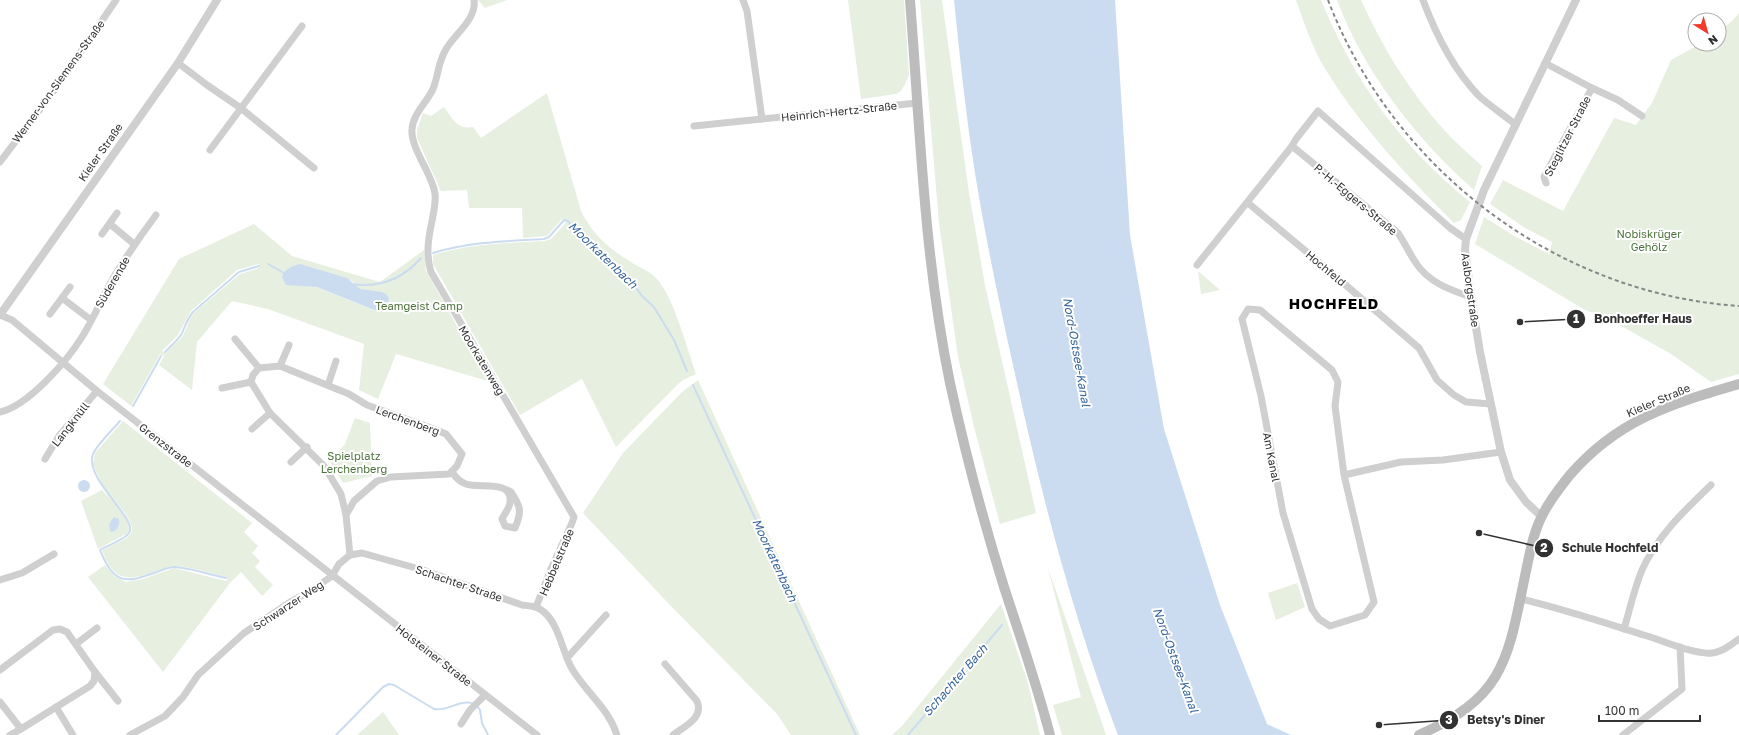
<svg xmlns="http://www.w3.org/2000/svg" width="1739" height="735" viewBox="0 0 1739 735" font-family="'Golos Text',sans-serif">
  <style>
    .green { fill: #e6efe0; fill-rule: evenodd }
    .water { fill: #cbdcf0 }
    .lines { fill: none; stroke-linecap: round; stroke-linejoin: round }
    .stream { stroke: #cbdcf0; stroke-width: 2 }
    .minor { stroke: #cfcfcf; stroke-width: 7 }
    .tertiary { stroke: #cfcfcf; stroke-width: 8 }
    .secondary { stroke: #bcbcbc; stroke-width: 10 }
    .rail { stroke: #878787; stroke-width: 2; stroke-dasharray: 4 3; stroke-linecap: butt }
    .labels { text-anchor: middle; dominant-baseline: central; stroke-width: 4; stroke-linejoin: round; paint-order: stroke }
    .street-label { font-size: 11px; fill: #323232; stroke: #fff }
    .park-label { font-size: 11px; fill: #4c733b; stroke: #fff }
    .water-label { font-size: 12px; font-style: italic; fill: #38669d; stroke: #fff }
    .district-label { font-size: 15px; font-weight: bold; letter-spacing: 1px; fill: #000; stroke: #fff }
    .leader { fill: none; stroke: #323232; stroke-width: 1.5 }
    .callout-dot { fill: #323232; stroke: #fff; stroke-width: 1.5 }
    .mark-label { font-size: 12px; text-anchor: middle; font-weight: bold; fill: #fff }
    .callout-label { font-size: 12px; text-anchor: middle; font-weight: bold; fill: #323232; stroke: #fff; stroke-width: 4; stroke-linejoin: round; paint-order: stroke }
  </style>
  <rect width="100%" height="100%" fill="#fff"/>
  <g class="green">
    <polygon points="478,0 507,0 485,8"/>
    <polygon points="848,0 904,0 909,75 905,84 901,91 896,94 861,99"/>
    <polygon points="920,0 942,0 969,193 985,285 1036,513 1000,524 974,427 958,357 939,223"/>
    <path d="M1296 0H1321C1355 82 1400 146 1470 202L1461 220 1454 223C1408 177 1364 130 1329 75 1314 53 1305 25 1296 0Z"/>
    <path d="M1337 0H1361C1382 47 1410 92 1444 130 1456 143 1469 154 1482 166L1474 190C1418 141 1363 71 1337 0Z"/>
    <polygon points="1739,13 1739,374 1711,382 1671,354 1607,318 1585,310 1475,244 1484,217 1516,237 1549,254 1552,242 1525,228 1490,204 1503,180 1563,211 1614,118 1636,125 1652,103 1671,60 1700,44 1719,44 1719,31 1732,21"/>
    <path d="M547 93 581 211C594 236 608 248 631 262 640 268 650 271 657 279 674 298 687 349 696 374L683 380 676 386 616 447 582 379 520 415 433 264V255C470 244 506 243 545 241L551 239 566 223 562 219 547 236 523 238 522 208H469L467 190 441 191 417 138V130L423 113 431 116 444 107C453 119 457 130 473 127L481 138Z"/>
    <path d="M254 224 292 256 380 282 424 250 426 271 488 381 396 354 378 399 359 390 364 344 268 309 232 301 197 342 192 390 159 365 164 356 160 354 131 406 103 384 179 259ZM259 264V268L240 274 194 313C188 320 187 329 182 337 178 342 170 347 166 353L162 351 178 335 191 311 237 270ZM300 264 352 281 378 312 317 287 307 286Z"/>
    <polygon points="1198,271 1220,290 1201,294"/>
    <polygon points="698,380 860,735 791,735 777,714 670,605 583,513 623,453 682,392"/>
    <polygon points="355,418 370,423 372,476 343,483 330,462 345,444"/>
    <path d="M123 421 252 523 244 532 258 546 252 553 260 561 255 567 273 585 262 596 241 572 230 583 163 672 88 577 105 565 114 576 126 582 143 579 174 568 226 581 228 578C216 574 187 566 175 566 170 566 164 569 160 570 130 580 115 585 102 550 109 547 128 539 131 533 137 522 111 497 105 489 100 481 97 472 93 464L95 453Z"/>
    <path d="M102 490C112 501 130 516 129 531L126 534 98 549 81 501Z"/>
    <polygon points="1048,568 1101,720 1106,735 1062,735 1053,705 1081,697"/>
    <polygon points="1297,583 1305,607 1276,620 1268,593"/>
    <polygon points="1001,604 1028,683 1040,735 892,735 902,726"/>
    <polygon points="383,712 399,735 357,735"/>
  </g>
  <g class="water">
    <path d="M954 0H1115L1130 235 1164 429 1220 605 1267 724 1291 735H1118C1073 617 1042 498 1015 374 1000 307 986 241 975 173 966 116 960 58 954 0Z"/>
    <path d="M300 264 347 278 360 289 382 292 386 294 389 299 387 305 379 312 317 287 286 285 282 277C285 268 293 266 300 264Z"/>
    <circle cx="84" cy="486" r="6"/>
    <path d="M114 517 119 519C120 525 118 530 112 532L110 531 109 524Z"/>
  </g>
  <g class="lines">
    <g class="stream">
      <path d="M433 253C470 242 506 241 544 239L549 237 564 220 568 221 589 245 631 281 642 296 654 307 674 340 687 371"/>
      <polyline points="268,264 284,273"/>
      <path d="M352 284C380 288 402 280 421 258"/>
      <path d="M165 352C170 346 177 341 181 335 185 327 187 319 193 312L239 272 259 266"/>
      <polyline points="693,385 856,735"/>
      <polyline points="133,406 161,356"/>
      <path d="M120 421C114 428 96 446 93 454 84 480 139 519 129 533 125 539 107 546 100 550 114 584 124 584 157 572 162 570 169 567 175 567 192 568 210 575 226 578"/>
      <polyline points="477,706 480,710 482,723 488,735"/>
      <path d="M336 735 383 687 389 684 394 685 434 709C448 712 461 698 474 704"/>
      <polyline points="908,735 1002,625"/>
    </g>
    <g class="minor">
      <path d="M474 0C477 20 453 35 445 51 438 63 438 77 433 89 427 102 413 114 412 129 410 148 433 175 435 194 436 201 434 209 433 216 429 235 425 253 431 272L574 517 572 523 551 569 536 607"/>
      <polyline points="743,0 747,11 762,119"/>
      <path d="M1423 0C1436 35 1453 69 1479 96 1490 106 1504 115 1516 125"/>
      <polyline points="178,63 207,85 242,109 314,168"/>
      <polyline points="1545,63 1592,88 1544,177 1546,183"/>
      <polyline points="1592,88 1618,100 1642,116"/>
      <polyline points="694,126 917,103"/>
      <path d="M1292 146 1398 233C1405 243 1409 253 1416 263 1428 282 1450 290 1471 297"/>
      <polyline points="210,150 302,26"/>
      <polyline points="0,162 56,88 116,0"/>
      <polyline points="1248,203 1320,263 1419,348 1437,380 1454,395 1466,402 1491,404"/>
      <polyline points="110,224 134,244"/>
      <polyline points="102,234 117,213"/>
      <polyline points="1197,265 1292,146 1296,139 1318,111 1450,228 1466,239"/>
      <polyline points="62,298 91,320"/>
      <polyline points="50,314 70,287"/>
      <polyline points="0,315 12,320 97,391 537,735"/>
      <polyline points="235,339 259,368"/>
      <polyline points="280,366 289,345"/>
      <polyline points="328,385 336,361"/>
      <polyline points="222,388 251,382"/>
      <path d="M0 412C28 406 67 361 82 337 94 318 103 295 115 275 128 254 141 235 156 215"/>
      <polyline points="252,429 270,413"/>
      <polyline points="45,459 59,436 97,391"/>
      <polyline points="291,462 307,447"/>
      <path d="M452 472C456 478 460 482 466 484 479 489 513 479 510 502 510 508 504 514 502 519L505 526 515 528C522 511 521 507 511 492L507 490"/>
      <polyline points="1344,475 1335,406 1338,382 1332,370 1260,310 1248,309 1242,319 1261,396 1283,513 1312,609 1319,619 1330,626 1365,615 1374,602 1344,475 1401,462 1443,460 1501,452"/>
      <polyline points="346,515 354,501 377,481 391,477 449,474 457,466 462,454 446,434 431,428 367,405 349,394 280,366 259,368 253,375 251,382 270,413 324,466 341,494 346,515 350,555"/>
      <polyline points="0,580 22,573 54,554"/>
      <path d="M1521 599C1563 609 1605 623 1647 636 1664 641 1695 655 1712 653 1722 652 1731 645 1739 639"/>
      <path d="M1624 629C1630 609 1634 589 1642 570 1657 536 1685 510 1711 485"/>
      <polyline points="76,644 97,628"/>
      <polyline points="567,658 606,615"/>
      <path d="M665 664 697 701C704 718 685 726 673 735"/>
      <polyline points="0,670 53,630 60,629 67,632 95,672 94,681 90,686 21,729 0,702"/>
      <polyline points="95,672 118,701"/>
      <polyline points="56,707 73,735"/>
      <polyline points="461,724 470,710 485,695"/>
      <polyline points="10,735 21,729"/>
      <path d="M130 735 165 716 183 697 198 675 244 633 292 601 312 590 332 576 339 564 350 555 362 553 423 570 522 605C530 606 538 606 544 612 559 625 562 650 571 667 585 692 608 707 617 735"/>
      <polyline points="1623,735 1682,689 1680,647"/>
    </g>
    <g class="tertiary">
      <polyline points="0,315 178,63 217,0"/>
      <polyline points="1541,516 1526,502 1510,480 1501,452 1480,352 1471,297 1465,250 1466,239 1484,190 1576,0"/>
    </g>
    <g class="secondary">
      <path d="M910 0C920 128 924 257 950 383 965 452 983 520 1004 587 1020 636 1037 685 1050 735"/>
      <path d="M1419 735C1507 696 1508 657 1526 571 1530 553 1533 533 1542 516 1549 501 1559 489 1569 476 1617 420 1670 404 1739 384"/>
    </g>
    <path class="rail" d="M1328 0C1393 170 1557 294 1739 306"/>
  </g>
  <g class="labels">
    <g class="street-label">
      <text transform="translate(58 81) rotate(-54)">Werner-von-Siemens-Straße</text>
      <text transform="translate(839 111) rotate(-6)">Heinrich-Hertz-Straße</text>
      <text transform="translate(1567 136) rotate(-63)">Steglitzer Straße</text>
      <text transform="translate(100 152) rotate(-55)">Kieler Straße</text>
      <text transform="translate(1356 199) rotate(40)">P.-H.-Eggers-Straße</text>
      <text transform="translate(1326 268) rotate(40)">Hochfeld</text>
      <text transform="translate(112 282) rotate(-60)">Süderende</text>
      <text transform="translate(1471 290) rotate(82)">Aalborgstraße</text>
      <text transform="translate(482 360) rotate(59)">Moorkatenweg</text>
      <text transform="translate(1658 400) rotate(-23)">Kieler Straße</text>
      <text transform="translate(408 420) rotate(20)">Lerchenberg</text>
      <text transform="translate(70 424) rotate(-52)">Langknüll</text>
      <text transform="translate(166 445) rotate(38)">Grenzstraße</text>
      <text transform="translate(1272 457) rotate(79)">Am Kanal</text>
      <text transform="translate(556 562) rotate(-67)">Hebbelstraße</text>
      <text transform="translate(459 583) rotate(19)">Schachter Straße</text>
      <text transform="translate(288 605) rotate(-33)">Schwarzer Weg</text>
      <text transform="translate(434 655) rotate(38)">Holsteiner Straße</text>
    </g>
    <g class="park-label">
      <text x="1649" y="233">Nobiskrüger<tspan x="1649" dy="13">Gehölz</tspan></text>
      <text x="419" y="305">Teamgeist Camp</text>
      <text x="354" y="455">Spielplatz<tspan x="354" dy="13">Lerchenberg</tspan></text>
    </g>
    <g class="water-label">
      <text transform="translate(603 255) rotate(44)">Moorkatenbach</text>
      <text transform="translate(1077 352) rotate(80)">Nord-Ostsee-Kanal</text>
      <text transform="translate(775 560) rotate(65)">Moorkatenbach</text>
      <text transform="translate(1176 660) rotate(70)">Nord-Ostsee-Kanal</text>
      <text transform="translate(955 680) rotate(-49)">Schachter Bach</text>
    </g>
    <g class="district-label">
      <text x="1334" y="303">HOCHFELD</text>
    </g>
  </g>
  <path class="leader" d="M1520 322L1576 319M1479 533L1544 548M1379 725L1449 720"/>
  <g class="callout-dot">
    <circle cx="1520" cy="322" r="4"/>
    <circle cx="1479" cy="533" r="4"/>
    <circle cx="1379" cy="725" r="4"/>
    <circle cx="1576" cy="319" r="10"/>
    <circle cx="1544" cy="548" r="10"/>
    <circle cx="1449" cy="720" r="10"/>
  </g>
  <g class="mark-label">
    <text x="1576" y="323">1</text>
    <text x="1544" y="552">2</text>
    <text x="1449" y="724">3</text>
  </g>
  <g class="callout-label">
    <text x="1643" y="323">Bonhoeffer Haus</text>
    <text x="1610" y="552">Schule Hochfeld</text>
    <text x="1506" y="724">Betsy's Diner</text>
  </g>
  <g transform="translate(1707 32) rotate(143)"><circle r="19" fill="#ffffff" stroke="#adadad"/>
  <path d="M0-3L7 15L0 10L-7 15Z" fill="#f33a2a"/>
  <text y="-6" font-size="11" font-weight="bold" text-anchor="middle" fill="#323232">N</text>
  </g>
  <path d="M1599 715v6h101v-6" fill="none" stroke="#323232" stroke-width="2"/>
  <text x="1605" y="715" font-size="12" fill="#323232" stroke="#ffffff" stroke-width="3" paint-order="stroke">100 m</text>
</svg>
